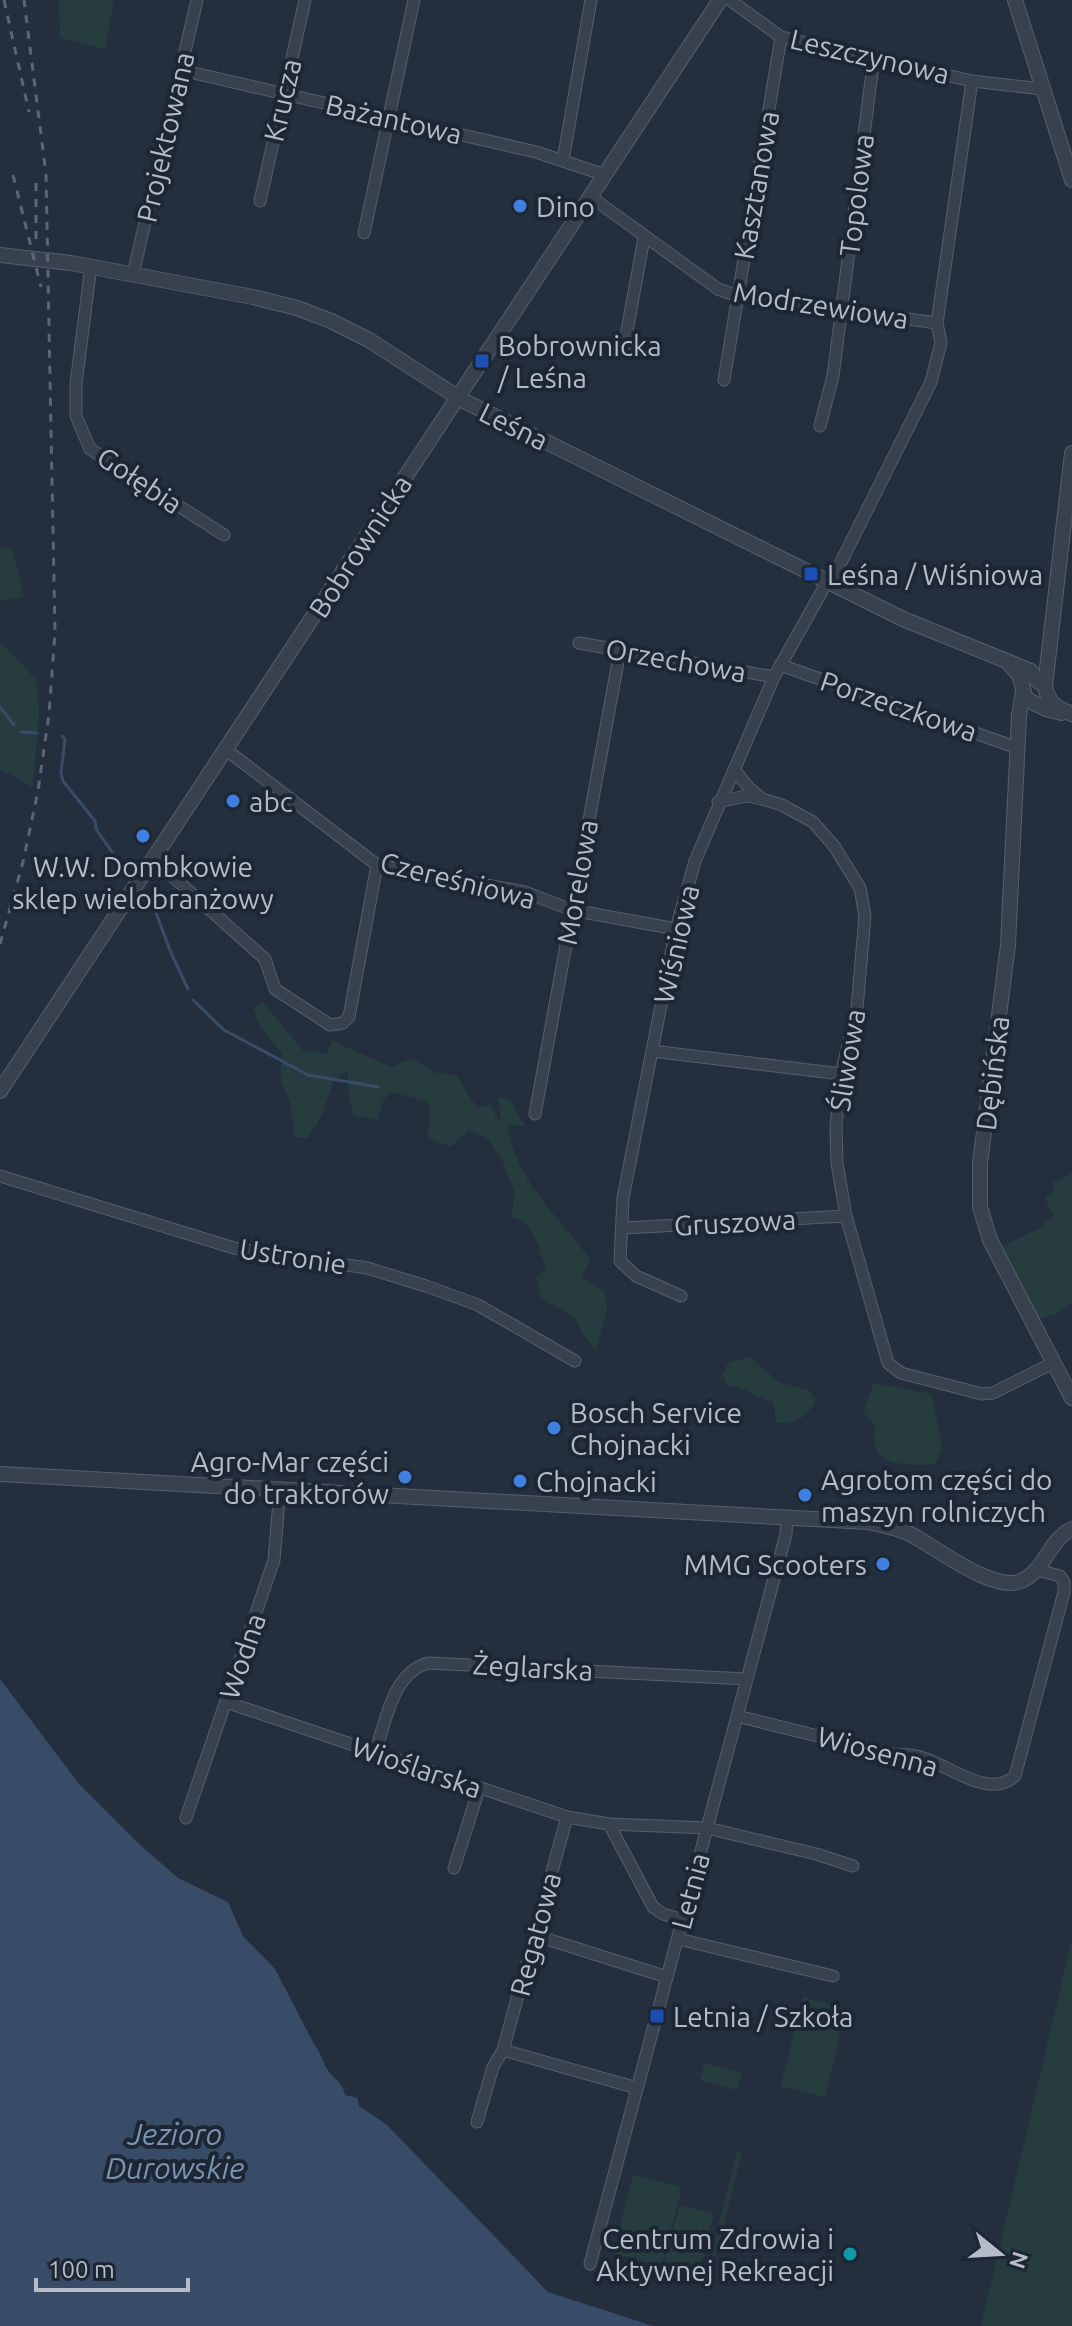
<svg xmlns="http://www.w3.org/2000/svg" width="1072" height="2326" viewBox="0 0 1072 2326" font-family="Ubuntu,sans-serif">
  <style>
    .green { fill: #263c3f }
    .water { fill: #394c67 }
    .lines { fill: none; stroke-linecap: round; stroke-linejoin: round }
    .stream { stroke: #394c67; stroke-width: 3 }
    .minor-casing { stroke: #565f6c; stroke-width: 13 }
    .tertiary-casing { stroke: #565f6c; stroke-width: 16 }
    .minor { stroke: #38414e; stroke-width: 11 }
    .tertiary { stroke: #38414e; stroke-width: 14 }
    .rail { stroke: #5a6575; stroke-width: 3; stroke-dasharray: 8 8; stroke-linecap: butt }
    .shop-dot { fill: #3f7fe0; stroke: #1d2633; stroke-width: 3 }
    .transit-dot { fill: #1a4fb4; stroke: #1d2633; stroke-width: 3 }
    .culture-dot { fill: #0f9aa8; stroke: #1d2633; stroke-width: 3 }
    .labels { text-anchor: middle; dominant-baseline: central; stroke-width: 8; stroke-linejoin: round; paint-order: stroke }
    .street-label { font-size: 28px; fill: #b4bcc9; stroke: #1d2633 }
    .poi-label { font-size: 28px; fill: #b4bcc9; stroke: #1d2633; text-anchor: start }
    .water-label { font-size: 30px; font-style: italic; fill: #7c92b1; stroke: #1d2633 }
  </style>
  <rect width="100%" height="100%" fill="#242f3e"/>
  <g class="green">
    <polygon points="59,0 114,0 105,49 60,38"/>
    <polygon points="0,548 12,549 24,597 0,601"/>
    <polygon points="0,642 36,679 39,711 33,787 0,769"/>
    <path d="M263 1003 304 1051 327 1054 332 1041 392 1067 412 1058 437 1073 456 1075 477 1108 490 1105 499 1121 501 1117 498 1098 510 1099 525 1126 507 1125C517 1183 557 1214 590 1259L582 1276 605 1293 607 1311 596 1349 584 1336 574 1317 541 1298 536 1277 546 1270C539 1249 536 1224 512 1217L514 1190 503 1162 486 1137 468 1130 451 1147 428 1138 430 1109 426 1101 391 1092 384 1099 377 1120 353 1115 347 1082 348 1073 345 1071 333 1082 322 1115 308 1138 294 1137 290 1103 280 1076 282 1054 260 1027 253 1008Z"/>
    <polygon points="1072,1173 1072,1304 1056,1314 1039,1319 1000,1247 1044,1226 1043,1222 1054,1218 1045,1198 1055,1192 1053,1182"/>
    <path d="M750 1357 778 1382 808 1390 816 1399C807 1418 797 1423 776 1423L774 1404 740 1388 727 1385 722 1374 729 1362Z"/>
    <path d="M874 1383 932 1394 942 1448 936 1464C906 1464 866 1470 875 1425L863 1412Z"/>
    <polygon points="1072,1939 1072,2326 981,2326"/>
    <polygon points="803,1997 846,2009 825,2097 781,2086"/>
    <polygon points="704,2063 742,2073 737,2090 700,2080"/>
    <polygon points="737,2152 742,2153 716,2257 711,2255"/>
    <polygon points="633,2175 679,2186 681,2192 661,2267 613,2253"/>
    <polygon points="680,2205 714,2214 698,2273 693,2276 662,2267"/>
  </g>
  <path class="water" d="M0 1679 79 1784 139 1844 178 1878 228 1902 243 1936 275 1969 315 2046C322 2054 323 2064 329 2072 336 2081 343 2083 345 2095L357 2098 359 2106 387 2125 548 2292 653 2326H0Z"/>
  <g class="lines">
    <g class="stream">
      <polyline points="0,707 14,725"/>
      <polyline points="21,732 37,733"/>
      <polyline points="62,736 65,739 61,773 63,781 95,821 96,829 119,862"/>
      <polyline points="149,894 171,953 188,989"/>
      <polyline points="193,1000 224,1030 308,1075 378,1087"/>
    </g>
    <g class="minor-casing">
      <g id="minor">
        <polyline points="730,0 781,37 972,81 1043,89"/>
        <polyline points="181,70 536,152 605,175"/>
        <polyline points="563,160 591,0"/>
        <polyline points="591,197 718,289 738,296 937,323"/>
        <polyline points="260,201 305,0"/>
        <polyline points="364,233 414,0"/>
        <polyline points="91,266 76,384 76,416 90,449 224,535"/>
        <polyline points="133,274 197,0"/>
        <polyline points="624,347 644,238"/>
        <polyline points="724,380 781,37"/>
        <polyline points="820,426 833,376 874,57"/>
        <polyline points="579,643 774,677"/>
        <polyline points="780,665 1018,748"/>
        <polyline points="225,749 377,865 525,892 572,910 676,929"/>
        <polyline points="734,769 749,788 761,798"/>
        <polyline points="718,802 747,796 762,799 782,805 813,822 834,846 860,888 865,916 857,1008 841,1074 836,1126 837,1163 846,1216 888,1363 901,1373 982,1394 993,1393 1053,1363"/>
        <polyline points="153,859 265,959 275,989 330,1025 343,1023 349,1017 377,865"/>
        <polyline points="652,1051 841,1074"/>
        <polyline points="535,1114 620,651"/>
        <polyline points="0,1176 234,1248 367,1268 426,1286 478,1305 575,1361"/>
        <polyline points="623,1228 846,1216"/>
        <polyline points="681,1296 636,1276 620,1261 623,1198 676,929 695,861 774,677 827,582 835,574 931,382 941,343 937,323 972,81"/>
        <polyline points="226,1702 567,1817 609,1824 707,1828 816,1854 853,1866"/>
        <path d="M737 1716 890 1754C899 1755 908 1754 916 1756 947 1762 987 1801 1015 1776L1064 1592V1582L1060 1576 1037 1570"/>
        <path d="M375 1753C386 1722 392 1673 428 1663L747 1679"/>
        <polyline points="186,1818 274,1560 280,1490"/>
        <polyline points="609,1824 653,1907 663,1914 683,1920"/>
        <polyline points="454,1868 479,1789"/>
        <polyline points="534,1935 667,1977"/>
        <polyline points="678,1939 833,1976"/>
        <polyline points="503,2050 637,2088"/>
        <polyline points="477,2122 493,2067 503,2050 567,1817"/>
        <polyline points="590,2264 786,1534 787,1517"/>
      </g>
    </g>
    <g class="tertiary-casing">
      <g id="tertiary">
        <polyline points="1015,0 1072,180"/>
        <polyline points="0,255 71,263 253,297 297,308 331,321 369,340 462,400 903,619 1031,671 1035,679 1045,686"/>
        <path d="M1072 453 1045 686C1048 703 1057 708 1072 714"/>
        <polyline points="1010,665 1019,675 1026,699 1046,709 1062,713"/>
        <polyline points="1023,691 1019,716 1008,945 980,1163 980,1207 990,1240 1072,1398"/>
        <polyline points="0,1091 720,0"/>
        <path d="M0 1474 868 1522C882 1525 897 1528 910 1534 936 1547 993 1593 1021 1581 1046 1570 1049 1539 1072 1529"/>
      </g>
    </g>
    <use href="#minor" class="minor"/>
    <use href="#tertiary" class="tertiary"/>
    <g class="rail">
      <polyline points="4,0 29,112"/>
      <polyline points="13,175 41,287"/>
      <polyline points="36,183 36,243"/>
      <polyline points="0,944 23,862 38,791 49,714 55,633 46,174 24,0"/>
    </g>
  </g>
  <g class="shop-dot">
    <circle cx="520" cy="206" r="8"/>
    <circle cx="233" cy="801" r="8"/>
    <circle cx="143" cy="836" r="8"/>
    <circle cx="554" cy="1428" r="8"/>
    <circle cx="405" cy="1477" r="8"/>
    <circle cx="520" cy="1481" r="8"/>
    <circle cx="805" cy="1495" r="8"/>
    <circle cx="883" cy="1564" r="8"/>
  </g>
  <g class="transit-dot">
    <rect x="474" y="353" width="16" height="16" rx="4"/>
    <rect x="803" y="566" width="16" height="16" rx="4"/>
    <rect x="649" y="2008" width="16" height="16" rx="4"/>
  </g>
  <circle class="culture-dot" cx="850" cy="2254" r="8"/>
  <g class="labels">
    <g class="street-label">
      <text transform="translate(870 56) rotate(13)">Leszczynowa</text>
      <text transform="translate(282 100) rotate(-77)">Krucza</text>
      <text transform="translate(394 119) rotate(13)">Bażantowa</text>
      <text transform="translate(165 137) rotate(-77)">Projektowana</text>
      <text transform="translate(756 185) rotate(-80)">Kasztanowa</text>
      <text transform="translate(856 195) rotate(-83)">Topolowa</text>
      <text transform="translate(821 305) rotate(9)">Modrzewiowa</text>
      <text transform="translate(514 426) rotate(26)">Leśna</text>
      <text transform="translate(140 480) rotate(34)">Gołębia</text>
      <text transform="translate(360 546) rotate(-57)">Bobrownicka</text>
      <text transform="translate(676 660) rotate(10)">Orzechowa</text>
      <text transform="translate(899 706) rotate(19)">Porzeczkowa</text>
      <text transform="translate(458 880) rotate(14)">Czereśniowa</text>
      <text transform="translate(577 882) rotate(-80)">Morelowa</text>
      <text transform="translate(676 944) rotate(-77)">Wiśniowa</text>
      <text transform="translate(847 1060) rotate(-81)">Śliwowa</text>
      <text transform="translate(992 1073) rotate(-83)">Dębińska</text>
      <text transform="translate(735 1222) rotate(-3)">Gruszowa</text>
      <text transform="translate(293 1256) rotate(9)">Ustronie</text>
      <text transform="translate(242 1656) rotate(-71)">Wodna</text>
      <text transform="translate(533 1667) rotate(3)">Żeglarska</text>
      <text transform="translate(878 1751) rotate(15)">Wiosenna</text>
      <text transform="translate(417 1767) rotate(19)">Wioślarska</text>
      <text transform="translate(690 1891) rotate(-75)">Letnia</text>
      <text transform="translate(535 1934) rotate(-75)">Regatowa</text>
    </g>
    <g class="poi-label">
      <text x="536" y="206">Dino</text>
      <text x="498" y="345">Bobrownicka<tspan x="498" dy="32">/ Leśna</tspan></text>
      <text x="827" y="574">Leśna / Wiśniowa</text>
      <text x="249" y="801">abc</text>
      <text x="143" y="866" text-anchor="middle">W.W. Dombkowie<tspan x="143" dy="32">sklep wielobranżowy</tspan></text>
      <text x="570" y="1412">Bosch Service<tspan x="570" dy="32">Chojnacki</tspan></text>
      <text x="389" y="1461" text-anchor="end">Agro-Mar części<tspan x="389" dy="32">do traktorów</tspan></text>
      <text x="821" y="1479">Agrotom części do<tspan x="821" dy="32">maszyn rolniczych</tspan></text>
      <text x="536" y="1481">Chojnacki</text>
      <text x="867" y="1564" text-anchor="end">MMG Scooters</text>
      <text x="673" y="2016">Letnia / Szkoła</text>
      <text x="834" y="2238" text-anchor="end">Centrum Zdrowia i<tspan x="834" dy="32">Aktywnej Rekreacji</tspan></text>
    </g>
    <g class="water-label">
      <text x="175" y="2134">Jezioro<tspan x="175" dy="34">Durowskie</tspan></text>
    </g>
  </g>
  <g transform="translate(1000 2254) rotate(108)" stroke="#1d2633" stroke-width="6" paint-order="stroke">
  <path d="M0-6L14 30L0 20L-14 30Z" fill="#b4bcc9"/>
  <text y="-12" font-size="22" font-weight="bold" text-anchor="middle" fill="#b4bcc9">N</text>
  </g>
  <path d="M36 2278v12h152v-12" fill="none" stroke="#b4bcc9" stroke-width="4"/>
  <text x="48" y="2278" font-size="24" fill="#b4bcc9" stroke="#1d2633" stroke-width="6" paint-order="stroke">100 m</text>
</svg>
